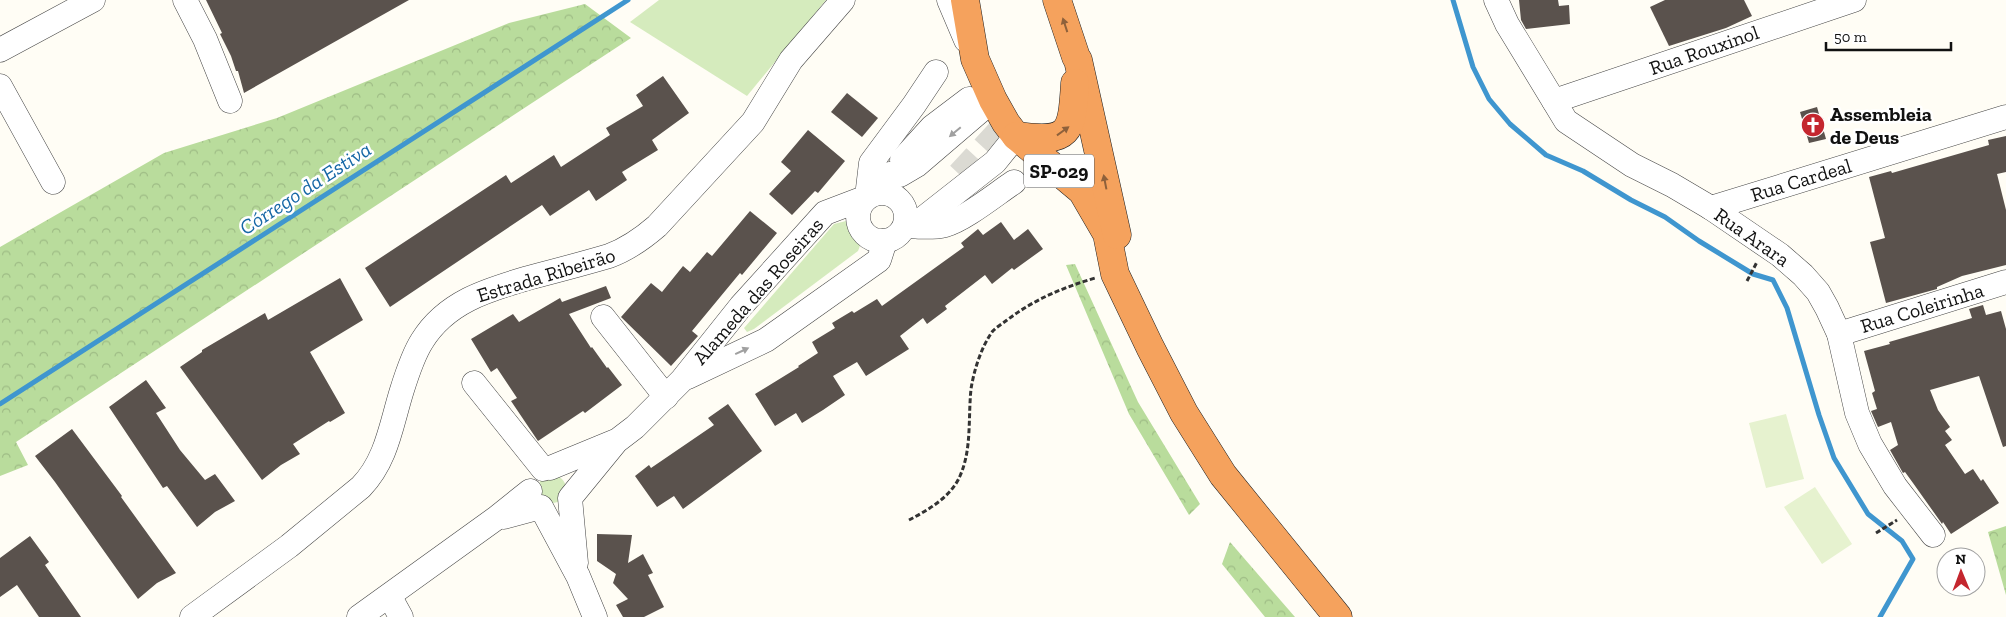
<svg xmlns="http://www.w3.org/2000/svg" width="2006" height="617" viewBox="0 0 2006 617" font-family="'Zilla Slab',serif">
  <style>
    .green { fill: #d5ebbd }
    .forest { fill: url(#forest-crowns) }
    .pitch { fill: #e6f2cf }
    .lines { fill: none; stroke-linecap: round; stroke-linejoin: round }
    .stream { stroke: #3f96cf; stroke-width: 5 }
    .building { fill: #5a524d }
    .minor-tunnel { stroke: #dbdad3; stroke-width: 24; stroke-dasharray: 24 12; stroke-linecap: butt }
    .minor-casing { stroke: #444; stroke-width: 25 }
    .highway-casing { stroke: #222; stroke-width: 29 }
    .path { stroke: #333; stroke-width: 3; stroke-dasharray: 5 2.5; stroke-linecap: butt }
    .minor { stroke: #fff; stroke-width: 24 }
    .highway { stroke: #f5a25d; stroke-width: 28 }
    .oneway { fill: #8e613b }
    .oneway2 { fill: #a0a0a0 }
    .labels { text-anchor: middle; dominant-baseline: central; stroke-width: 5; stroke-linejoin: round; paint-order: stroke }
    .shield { fill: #fff; stroke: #585858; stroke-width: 1 }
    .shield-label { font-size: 19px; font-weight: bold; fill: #111 }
    .street-label { font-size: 20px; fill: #111; stroke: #fff }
    .poi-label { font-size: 20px; font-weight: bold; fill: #111; stroke: #fff; text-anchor: start }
    .water-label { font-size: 21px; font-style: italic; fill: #1768a6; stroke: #fff }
  </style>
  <defs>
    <pattern id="forest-crowns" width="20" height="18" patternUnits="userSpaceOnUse" patternTransform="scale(1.25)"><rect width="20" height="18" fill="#b9dc9c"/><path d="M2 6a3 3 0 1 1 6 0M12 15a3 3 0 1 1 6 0" fill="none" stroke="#9ebc85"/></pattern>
  </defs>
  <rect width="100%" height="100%" fill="#fffdf5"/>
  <g class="green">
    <polygon points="659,0 826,0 747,96 630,22"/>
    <path d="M846 221C860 227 864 237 858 251L754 329 747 332 744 328 834 224Z"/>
    <circle cx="552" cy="489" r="14"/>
  </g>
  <g class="forest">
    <polygon points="585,4 631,38 16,442 28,465 0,476 0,247 164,153 277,118 509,23"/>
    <polygon points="1075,264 1138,402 1200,504 1189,515 1129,414 1066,265"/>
    <polygon points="2006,526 2006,595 1988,532"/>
    <polygon points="1230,542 1295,617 1265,617 1222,564"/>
  </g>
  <g class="pitch">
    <polygon points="1786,414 1804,479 1766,488 1749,423"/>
    <polygon points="1815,487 1852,544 1822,564 1784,507"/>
  </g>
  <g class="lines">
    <g class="stream">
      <polyline points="1453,0 1473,67 1489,99 1510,124 1546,155 1583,171 1631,200 1665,217 1699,241 1753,274 1773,280 1787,308 1819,415 1834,458 1868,514 1902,541 1913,559 1880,617"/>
      <polyline points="0,404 628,0"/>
    </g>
  </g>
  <g class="building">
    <polygon points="206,0 409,0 244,93 238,71 236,71 231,56 220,34 222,33"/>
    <polygon points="1519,0 1558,0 1559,6 1569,5 1570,24 1526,29 1521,20"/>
    <polygon points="1665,0 1744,0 1752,16 1726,28 1669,46 1650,7"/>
    <polygon points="663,76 689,113 652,140 658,150 622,172 627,180 596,201 589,190 550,216 542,205 390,307 365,268 506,175 511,183 554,155 561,167 610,135 606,128 643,106 636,95"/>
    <polygon points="847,93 878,118 862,137 831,112"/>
    <polygon points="1817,107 1826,139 1809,143 1800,112"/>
    <polygon points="808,130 845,161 818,193 815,191 792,215 769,194 791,171 781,162"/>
    <polygon points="2006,136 2006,172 1997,174 2006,210 2006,265 1962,276 1937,287 1937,289 1886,303 1870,242 1885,238 1869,177 1891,171 1892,173 1989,145 1988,140"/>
    <polygon points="750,211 777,233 742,275 740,273 692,331 698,336 671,366 621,317 651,283 662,292 683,266 690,272 707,252 712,256"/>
    <polygon points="1001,222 1014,240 1028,229 1043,249 1014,270 1012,268 992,284 985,275 945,306 947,309 927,324 923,318 900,336 909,349 866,376 857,362 833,376 845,395 823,410 802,423 796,413 775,426 755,394 799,367 798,366 818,353 812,342 835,328 832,323 852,311 854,313 877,299 882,306 964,247 961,243 978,229 983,235"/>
    <polygon points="340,278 363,320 310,352 345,413 330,422 329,421 293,444 300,454 281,465 262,480 180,367 202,352 202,350 265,313 268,320"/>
    <polygon points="606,286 611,298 569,314 591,348 592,347 607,368 608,367 622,385 585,413 583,411 538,441 511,401 517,398 497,368 491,372 471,339 513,314 519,322 560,298 562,302"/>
    <polygon points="1983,305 1986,315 2001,311 2006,329 2006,446 2003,447 1979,376 1930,390 1938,410 1950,427 1945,431 1952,440 1945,445 1965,474 1973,469 1981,481 1983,479 1999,503 1951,534 1943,522 1942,524 1940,521 1913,483 1905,472 1903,473 1890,450 1898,445 1891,422 1878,427 1871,411 1877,409 1872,393 1875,391 1864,351 1890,344 1889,342 1972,318 1969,309"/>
    <polygon points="146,380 166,408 156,413 180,450 205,480 215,474 235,501 215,512 197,527 167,486 163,488 109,407"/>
    <polygon points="728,404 762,451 683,509 674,496 657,507 635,476 649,465 651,468 714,425 708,418"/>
    <polygon points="72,429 122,496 121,497 176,573 157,583 138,599 55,482 35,456"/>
    <polygon points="597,534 632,535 628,563 643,554 653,573 648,575 664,607 644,617 623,617 616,605 628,599 613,583 616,574 597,561"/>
    <polygon points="30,536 49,562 45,565 81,617 39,617 17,585 0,597 0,558"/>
  </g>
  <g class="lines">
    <polyline class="minor-tunnel" points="959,174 1006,123"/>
    <g class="minor-casing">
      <g id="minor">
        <polyline points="185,0 205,39 230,101"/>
        <polyline points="949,0 966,40"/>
        <polyline points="1496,0 1507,24 1566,121 1632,165 1672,185 1711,208 1780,255 1803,275 1818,292 1827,308 1839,334 1857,413 1870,444 1895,486 1933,535"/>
        <polyline points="0,50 93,0"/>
        <polyline points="0,86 53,182"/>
        <polyline points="1554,101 1854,0"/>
        <polyline points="902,160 932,127 969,99"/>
        <polyline points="882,192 889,174 900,175 917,165 993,100"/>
        <circle cx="882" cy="217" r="24"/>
        <polyline points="1711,208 2006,117"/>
        <polyline points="908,225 916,224 995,162 1016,136"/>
        <path d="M910 226C921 227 933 228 945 225 964 220 996 194 1014 182"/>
        <polyline points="603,317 666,397"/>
        <polyline points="1839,334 2006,282"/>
        <polyline points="688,377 766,340 879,260 885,241"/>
        <polyline points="474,383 543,469"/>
        <polyline points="550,468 618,440 635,427 682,380 741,306 825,213 867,197 871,163 914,105 936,72"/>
        <polyline points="504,517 541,507 578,576 595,617"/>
        <polyline points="576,563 570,498 615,443"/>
        <polyline points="390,597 401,617"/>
        <path d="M192 617 289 546 361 487C387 460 391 425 402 390 407 374 413 355 422 341 446 302 487 290 528 278 555 271 582 264 609 256 628 249 642 239 657 226L753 122 791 60 843 0"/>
        <polyline points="359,617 495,519 530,491"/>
      </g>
    </g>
    <g class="highway-casing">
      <g id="highway">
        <polyline points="965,0 975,59 993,100 1006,123 1016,136 1082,191 1107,234 1115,274 1150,347 1184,413 1223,475 1338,617"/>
        <polyline points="1057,0 1076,57 1078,60 1117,235"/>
        <path d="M1016 136C1070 143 1072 134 1075 83"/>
      </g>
    </g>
    <g class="path">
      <polyline points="1747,281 1757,262"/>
      <path d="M909 520C928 510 951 497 960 476 972 449 968 418 971 389 974 370 981 348 992 332 995 328 1002 324 1007 320 1035 299 1062 288 1095 278"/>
      <polyline points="1876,533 1897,520"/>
    </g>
    <use href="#minor" class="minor"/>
    <use href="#highway" class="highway"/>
  </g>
  <defs><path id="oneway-solid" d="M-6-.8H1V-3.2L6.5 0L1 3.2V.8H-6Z" transform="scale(1.25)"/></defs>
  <g class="oneway">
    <use href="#oneway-solid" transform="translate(1065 25) rotate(-108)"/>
    <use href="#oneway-solid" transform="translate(1063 131) rotate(-36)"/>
    <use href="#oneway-solid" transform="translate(1105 182) rotate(-101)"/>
  </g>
  <g class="oneway2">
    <use href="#oneway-solid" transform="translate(955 132) rotate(140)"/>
    <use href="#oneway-solid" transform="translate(742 351) rotate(-25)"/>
  </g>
  <defs>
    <g id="church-disc" transform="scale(1.25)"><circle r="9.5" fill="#c4262e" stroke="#fff"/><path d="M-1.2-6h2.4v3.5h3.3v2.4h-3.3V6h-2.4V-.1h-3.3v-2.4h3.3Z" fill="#fff"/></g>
  </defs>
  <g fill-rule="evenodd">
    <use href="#church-disc" x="1813" y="125"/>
  </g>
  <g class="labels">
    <rect class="shield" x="1024" y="154.5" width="70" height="33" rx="4"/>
    <g class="shield-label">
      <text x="1059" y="171">SP-029</text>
    </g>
    <g class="street-label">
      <text transform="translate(1704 50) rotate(-19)">Rua Rouxinol</text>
      <text transform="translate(1801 180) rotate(-17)">Rua Cardeal</text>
      <text transform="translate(1752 237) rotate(35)">Rua Arara</text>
      <text transform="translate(546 275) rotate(-17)">Estrada Ribeirão</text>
      <text transform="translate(758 291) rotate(-49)">Alameda das Roseiras</text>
      <text transform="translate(1922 308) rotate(-17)">Rua Coleirinha</text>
    </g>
    <g class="poi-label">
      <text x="1830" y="114">Assembleia<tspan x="1830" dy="23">de Deus</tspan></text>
    </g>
    <g class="water-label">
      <text transform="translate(305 188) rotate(-33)">Córrego da Estiva</text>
    </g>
  </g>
  <g transform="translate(1961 572) rotate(359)"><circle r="24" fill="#ffffff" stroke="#a0a0a0"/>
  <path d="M0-4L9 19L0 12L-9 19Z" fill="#c4262e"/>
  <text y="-8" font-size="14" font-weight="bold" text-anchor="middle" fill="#111111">N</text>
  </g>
  <path d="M1826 42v8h125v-8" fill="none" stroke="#111111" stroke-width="2.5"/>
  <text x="1834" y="42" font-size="15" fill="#111111" stroke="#ffffff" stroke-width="4" paint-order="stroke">50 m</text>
</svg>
